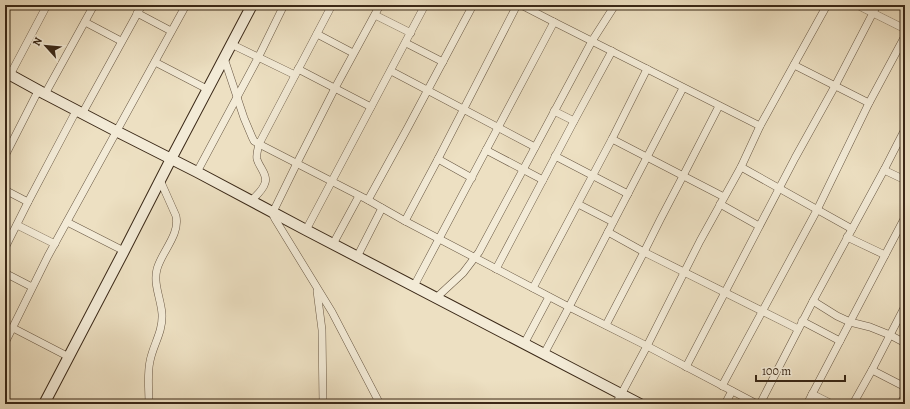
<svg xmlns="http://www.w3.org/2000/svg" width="910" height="409" viewBox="0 0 910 409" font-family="Alegreya,serif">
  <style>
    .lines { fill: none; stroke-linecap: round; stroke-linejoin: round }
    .street-casing { stroke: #675642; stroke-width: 8 }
    .secondary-casing { stroke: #3a2817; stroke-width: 12 }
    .street { stroke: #f3ebd7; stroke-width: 7 }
    .secondary { stroke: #f3ebd7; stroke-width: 10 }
  </style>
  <rect width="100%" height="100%" fill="#ede0c2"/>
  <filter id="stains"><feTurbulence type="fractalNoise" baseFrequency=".005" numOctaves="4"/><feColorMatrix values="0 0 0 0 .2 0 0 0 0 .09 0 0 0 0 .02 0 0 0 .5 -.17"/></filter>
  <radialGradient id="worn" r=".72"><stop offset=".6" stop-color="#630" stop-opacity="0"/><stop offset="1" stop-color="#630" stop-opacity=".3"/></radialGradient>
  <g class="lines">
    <g class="street-casing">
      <g id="street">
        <polyline points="332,5 259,144 368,200"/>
        <polyline points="517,5 438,159 405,221 569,307 647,346 757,404"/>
        <polyline points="521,5 554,22 760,126"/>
        <polyline points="857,5 905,29"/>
        <polyline points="137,13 171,31"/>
        <polyline points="375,15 411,33"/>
        <polyline points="85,22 121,41"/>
        <polyline points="317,34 353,53"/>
        <polyline points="406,43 443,62"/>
        <polyline points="231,44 295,75"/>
        <path d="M224 58 244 118 252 137 254 141 259 144C258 149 256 154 257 159 259 167 268 175 265 183 263 190 256 196 251 201"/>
        <polyline points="155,62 207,89"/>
        <polyline points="794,65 869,103"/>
        <polyline points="298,69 371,107"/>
        <polyline points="391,71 535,147"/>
        <polyline points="10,75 47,5"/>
        <polyline points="45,94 94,5"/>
        <polyline points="554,111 574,121"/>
        <polyline points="82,114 142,5"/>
        <polyline points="612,139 724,197"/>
        <polyline points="486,150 543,180"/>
        <polyline points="5,156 38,91"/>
        <polyline points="555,156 628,194"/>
        <polyline points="438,159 472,178"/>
        <polyline points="741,167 852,229"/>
        <polyline points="884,170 905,180"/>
        <polyline points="197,172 258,58 284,5"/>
        <polyline points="5,190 28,202"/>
        <polyline points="578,204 613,222"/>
        <polyline points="720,204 759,226"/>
        <polyline points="405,221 368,200 407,129 473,5"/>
        <polyline points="67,222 124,251"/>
        <polyline points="17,225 55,244"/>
        <polyline points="306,230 425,5"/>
        <polyline points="608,232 644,252 798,329"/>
        <polyline points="847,237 885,255"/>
        <polyline points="333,244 359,196"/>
        <polyline points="5,248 28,202 76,111"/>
        <polyline points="357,257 382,208"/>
        <polyline points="496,269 574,121 612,51"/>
        <polyline points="5,273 32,287"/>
        <polyline points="414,286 554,22"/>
        <polyline points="533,288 612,139 647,69"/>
        <polyline points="317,291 322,330 323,404"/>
        <polyline points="436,298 463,273 479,252 592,41 615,5"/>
        <polyline points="813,301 837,316 850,322 870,327 890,335 905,343"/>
        <polyline points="802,321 840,341"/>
        <polyline points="606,325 644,252 660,220 683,176 719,106"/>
        <polyline points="13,328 69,357"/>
        <polyline points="5,343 48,256 186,5"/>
        <polyline points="524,344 549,297"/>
        <polyline points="544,354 569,307 683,88"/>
        <polyline points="686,367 795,158 835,86 877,5"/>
        <polyline points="872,370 905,387"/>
        <polyline points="722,386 817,210 869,103 905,36"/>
        <polyline points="812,394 832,404"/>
        <path d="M149 404C149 390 147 375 150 361 153 345 163 332 162 314 161 299 153 284 157 269 162 251 180 235 176 216L160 180"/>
        <polyline points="380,404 332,312 275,219 273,215 273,212 297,163 335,88 380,5"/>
        <polyline points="616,404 647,346 700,241 741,167 760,126 827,5"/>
        <polyline points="725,404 732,391"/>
        <polyline points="760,404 813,301 884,170 905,129"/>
        <polyline points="807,404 905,217"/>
        <polyline points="853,404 872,370 905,306"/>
        <polyline points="900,404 905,396"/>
      </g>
    </g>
    <g class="secondary-casing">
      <g id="secondary">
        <polyline points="5,72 45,94 116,131 197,172 306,230 640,404"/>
        <polyline points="44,404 124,251 171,159 252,5"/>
      </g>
    </g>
    <use href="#street" class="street"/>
    <use href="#secondary" class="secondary"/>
  </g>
  <rect width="910" height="409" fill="none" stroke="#ede0c2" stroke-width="20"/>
  <rect x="6" y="6" width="898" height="397" fill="none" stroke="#3a2817" stroke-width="2"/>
  <rect x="10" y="10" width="890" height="389" fill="none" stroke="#3a2817"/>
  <g transform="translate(46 46) rotate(297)" stroke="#f3ebd7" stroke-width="3" paint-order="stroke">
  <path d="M0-3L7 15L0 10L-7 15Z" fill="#3a2817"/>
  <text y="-6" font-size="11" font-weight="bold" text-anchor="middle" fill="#3a2817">N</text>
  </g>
  <path d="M756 375v6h89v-6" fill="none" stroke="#3a2817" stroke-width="2"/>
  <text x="762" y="375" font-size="12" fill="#3a2817" stroke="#f3ebd7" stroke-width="3" paint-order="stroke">100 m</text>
  <rect width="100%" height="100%" filter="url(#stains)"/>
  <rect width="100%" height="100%" fill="url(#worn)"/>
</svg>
